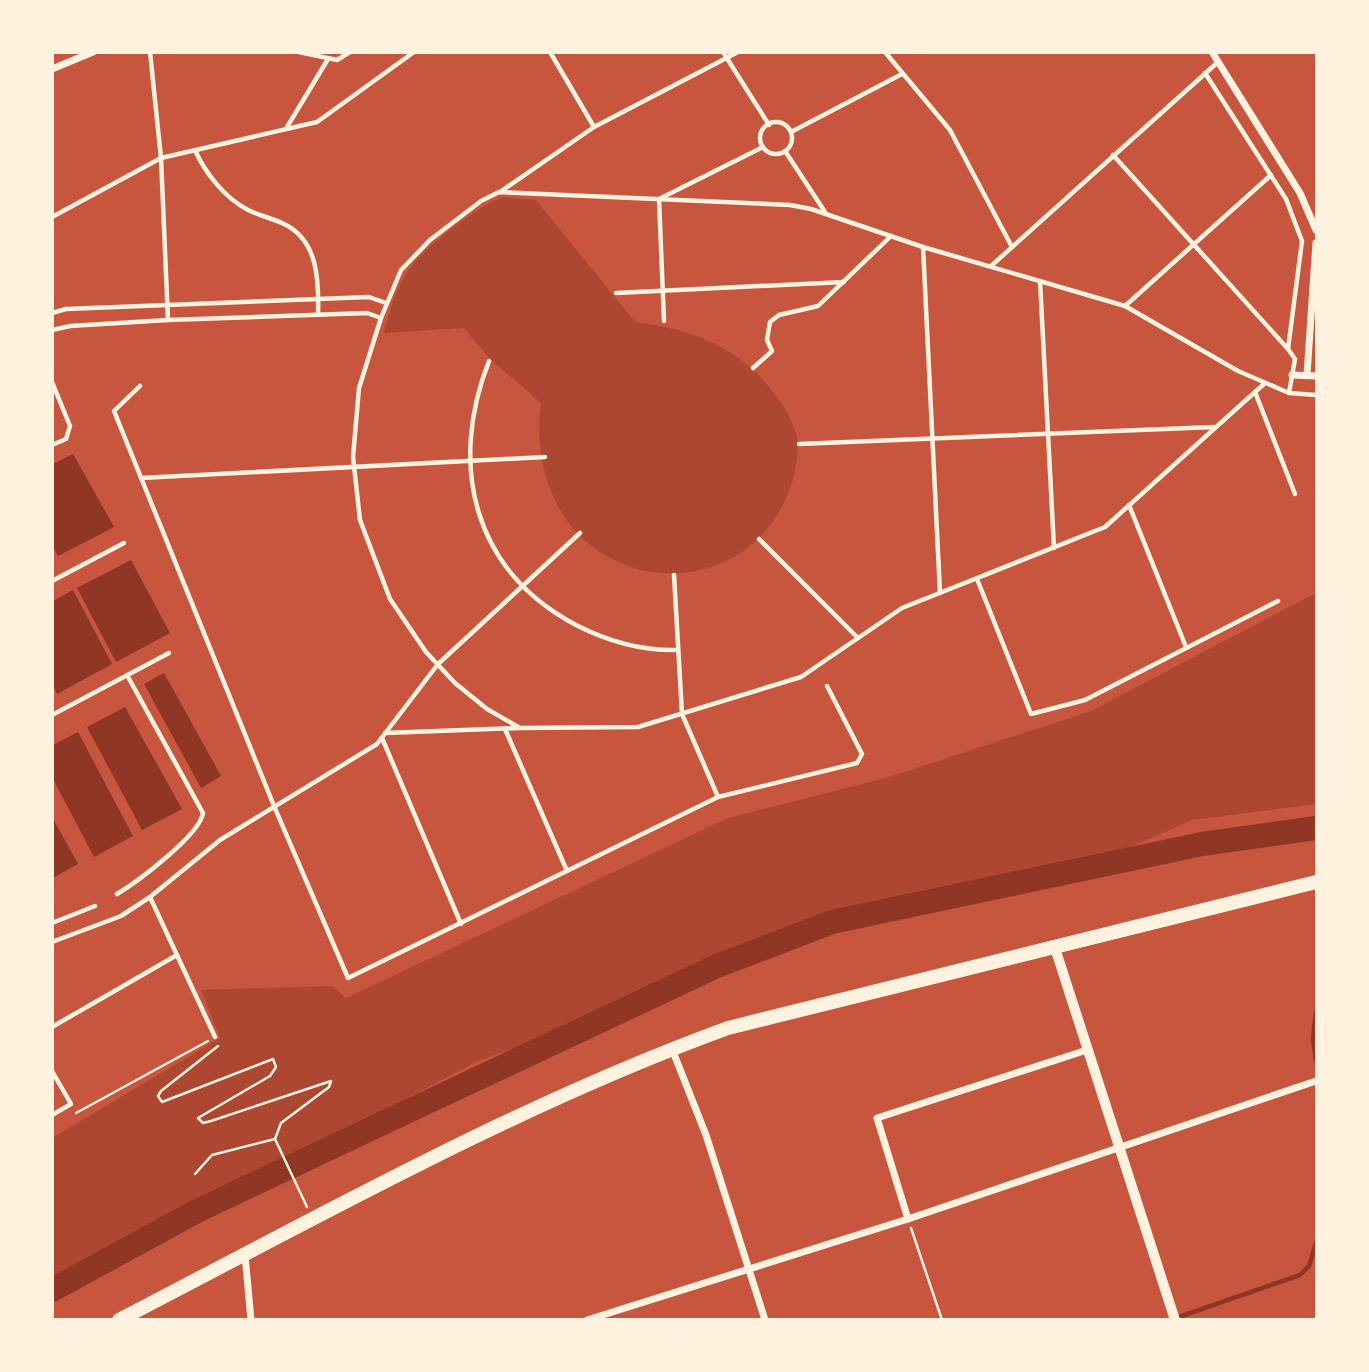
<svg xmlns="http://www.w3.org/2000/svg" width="1369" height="1372" viewBox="0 0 1369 1372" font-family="'Exo 2',sans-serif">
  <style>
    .green { fill: #ae4732 }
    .water { fill: #8f3625 }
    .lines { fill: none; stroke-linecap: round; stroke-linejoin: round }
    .stream { stroke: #8f3625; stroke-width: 4.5 }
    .river { stroke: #8f3625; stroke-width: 24 }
    .path { stroke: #fff3e0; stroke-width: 2.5 }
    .service { stroke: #fff3e0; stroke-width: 4.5 }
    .minor { stroke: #fff3e0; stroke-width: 7 }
    .tertiary { stroke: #fff3e0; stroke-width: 10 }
    .trunk { stroke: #fff3e0; stroke-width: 14 }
  </style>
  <rect width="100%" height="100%" fill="#c8553d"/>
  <g class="green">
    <path d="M502 197 536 200 635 322C686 328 732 344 766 383 778 398 794 419 797 438 799 455 795 476 789 491 758 575 656 599 588 543 548 510 534 454 541 403L490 359 464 328 384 333C389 312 396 290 407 272 423 247 475 209 502 197Z"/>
    <polygon points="1316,593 1316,804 1192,820 1104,859 988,878 837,916 698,969 639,1003 478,1061 282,1163 144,1244 53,1286 52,1138 220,1038 201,990 332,986 346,998 728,818 889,777 1091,711"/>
  </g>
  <g class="water">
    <polygon points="73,454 114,527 58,556 53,547 53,464"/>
    <polygon points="131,560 170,633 116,662 77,588"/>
    <polygon points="73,590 112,664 57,694 53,685 53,601"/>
    <polygon points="164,673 221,776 201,788 144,684"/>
    <polygon points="125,707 182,809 142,830 87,727"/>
    <polygon points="78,732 133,836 94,857 53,779 53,745"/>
    <polygon points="52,817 78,864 53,878 52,878"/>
  </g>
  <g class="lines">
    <g class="stream">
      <polyline points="1316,1011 1313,1039 1316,1061"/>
      <polyline points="1176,1318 1300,1275 1309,1266 1316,1243"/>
    </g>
    <polyline class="river" points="52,1290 197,1211 419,1106 717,966 832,922 1202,844 1316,828"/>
    <g class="path">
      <polyline points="218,1046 161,1091 158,1096 162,1102 273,1059 276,1067 270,1076 198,1118 203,1123 211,1121 331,1081 329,1087 281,1123 275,1139 307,1207"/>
      <polyline points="76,1113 208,1041"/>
      <polyline points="195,1174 212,1155 275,1139"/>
      <polyline points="911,1228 942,1320"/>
    </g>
    <g class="service">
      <polyline points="150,52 161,158 168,320"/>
      <polyline points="299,52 337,60 350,52"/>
      <polyline points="550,52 594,127"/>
      <polyline points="723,52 769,125"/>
      <polyline points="885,52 950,130 1012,247"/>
      <polyline points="1205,73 1286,199 1302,241 1288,349 1295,359 1289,393"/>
      <circle cx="776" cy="138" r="16"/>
      <polyline points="287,127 328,59"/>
      <polyline points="791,132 902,74"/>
      <path d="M195 150C205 173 225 198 248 210 260 216 272 218 284 224 318 240 319 281 318 314"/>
      <polyline points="785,151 825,212"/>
      <polyline points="1113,155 1288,349"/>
      <polyline points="500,192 594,127 738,52"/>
      <polyline points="52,217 161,158 317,122 414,52"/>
      <polyline points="923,247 940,593"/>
      <polyline points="991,266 1218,62"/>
      <polyline points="1040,281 1054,548"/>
      <polyline points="616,293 844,282"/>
      <polyline points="1125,306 1271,175"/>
      <polyline points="52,313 66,309 369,297 386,303"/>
      <polyline points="664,321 659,199 763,147"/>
      <polyline points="52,330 70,326 168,320 367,313 381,318"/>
      <path d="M489 361C448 465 473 571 576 625 609 642 641 651 678 650"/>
      <polyline points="753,368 772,351 767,340 770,322 779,315 818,306 891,236"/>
      <polyline points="52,382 70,426 66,439 52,445"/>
      <polyline points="1265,383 1105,527 902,608 801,677 638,727 520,728 487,709 455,683 426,652 390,599 360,520 353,457 359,388 381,318 401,270 430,240 481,201 499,192 790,205 811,209 923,247 1125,306 1238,371 1289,393 1316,395"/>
      <polyline points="140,386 114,411 274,806 348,978 718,797 857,763 862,754 827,686"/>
      <polyline points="1255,392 1295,494"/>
      <polyline points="799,444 1214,427"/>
      <polyline points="141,478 545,457"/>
      <polyline points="1129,505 1186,647"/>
      <polyline points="759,539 858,638"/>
      <polyline points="674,575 682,714 718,797"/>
      <polyline points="977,579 1031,714 1085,700 1278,601"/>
      <polyline points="52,581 124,543"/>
      <polyline points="52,715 169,653"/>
      <polyline points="505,729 567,871"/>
      <polyline points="385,733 519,728"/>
      <polyline points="382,738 461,924"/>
      <path d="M117 894C137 882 200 835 203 813L127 675"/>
      <polyline points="52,923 95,906"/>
      <polyline points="52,942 121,916 150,897"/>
      <polyline points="52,1027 177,955"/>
      <polyline points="215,1037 150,897 220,840 377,744 438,664 580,533"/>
      <polyline points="52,1071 71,1104 52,1115"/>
    </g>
    <g class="minor">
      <polyline points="1212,52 1300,193 1316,230"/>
      <polyline points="52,69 93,52"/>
      <polyline points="1292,375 1316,376"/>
      <polyline points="1307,375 1316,243"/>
      <polyline points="672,1049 706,1135 765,1320"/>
      <polyline points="908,1219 877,1118 1087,1050"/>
      <polyline points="245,1255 251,1320"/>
      <polyline points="587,1320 908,1219 1316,1081"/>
    </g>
    <polyline class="tertiary" points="1055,948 1175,1320"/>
    <path class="trunk" d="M119 1320C318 1217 517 1105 728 1028L1316 882"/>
  </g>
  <rect width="1369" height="1372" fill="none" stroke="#fff3e0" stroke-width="108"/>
</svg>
